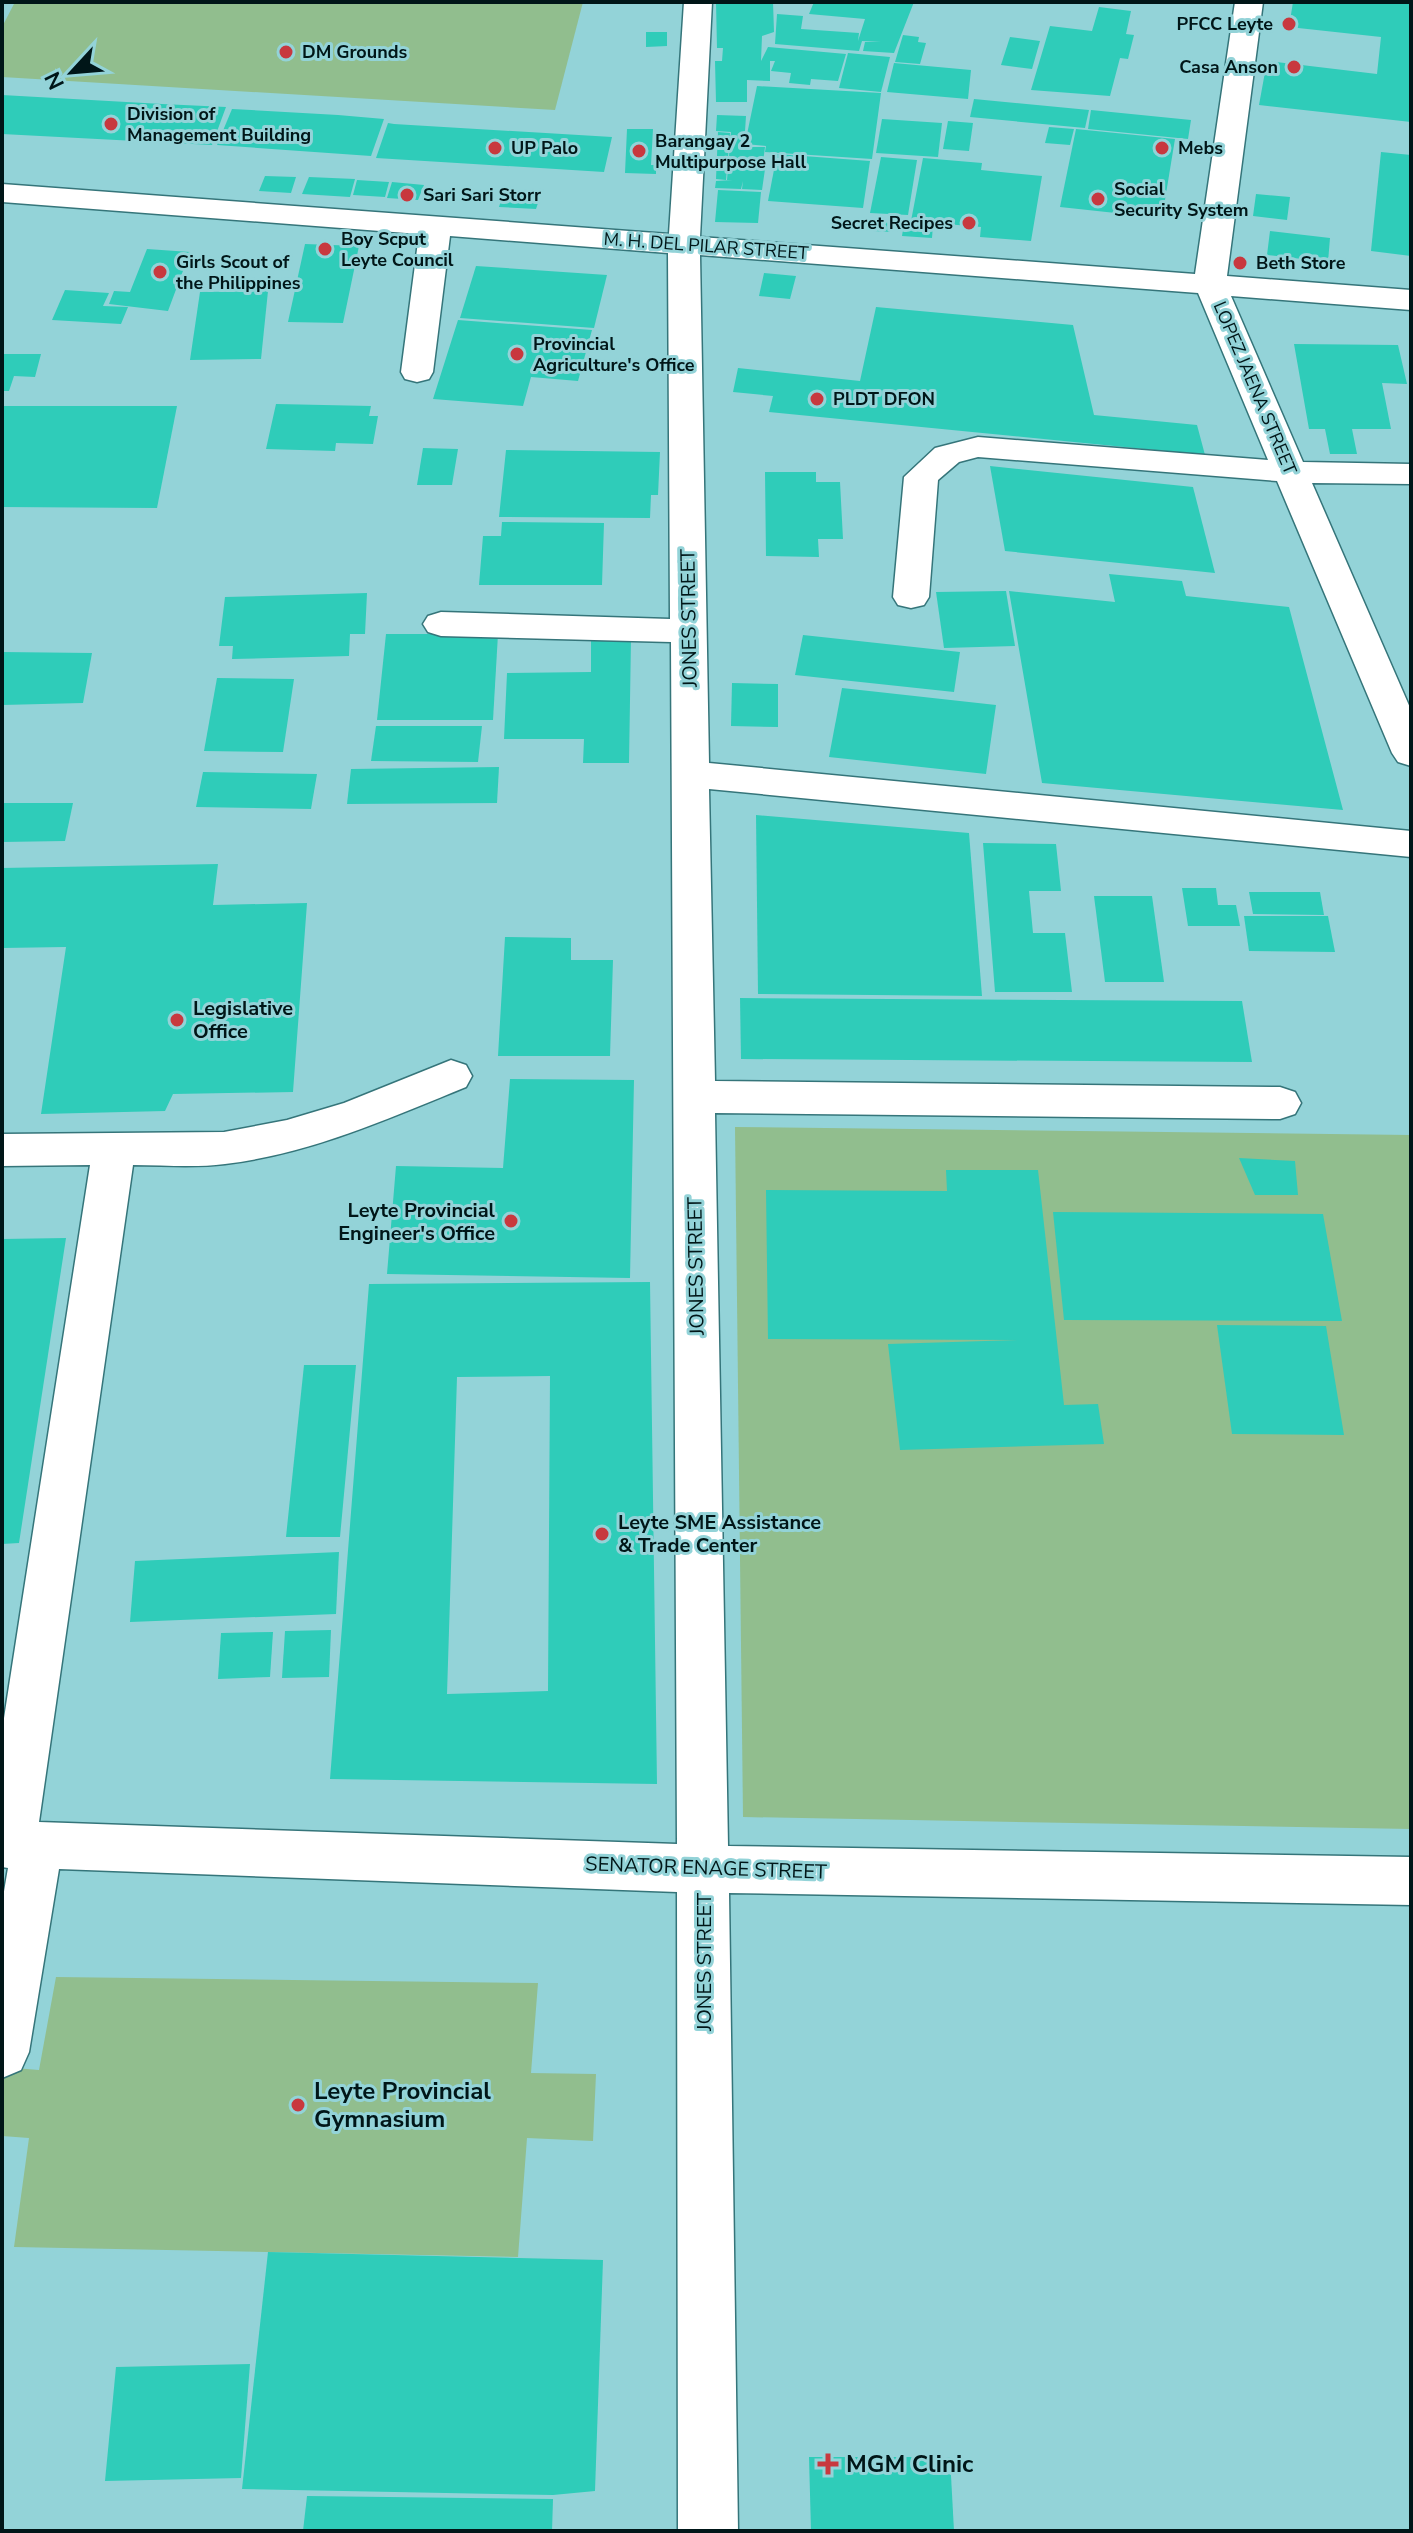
<svg xmlns="http://www.w3.org/2000/svg" width="1413" height="2533" viewBox="0 0 1413 2533" font-family="'Nunito Sans',sans-serif">
  <style>
    .green { fill: #91be8e }
    .building { fill: #2fccb9; fill-rule: evenodd }
    .lines { fill: none; stroke-linecap: round; stroke-linejoin: round }
    .minor-casing { stroke: #35757a; stroke-width: 3 }
    .minor { fill: #fff; fill-rule: evenodd }
    .poi-dot { fill: #c8383e; stroke: #93d3d8; stroke-width: 3 }
    .labels { text-anchor: middle; dominant-baseline: central; stroke-width: 6; stroke-linejoin: round; paint-order: stroke }
    .far-poi-label { font-size: 18px; font-weight: bold; fill: #001618; stroke: #93d3d8; text-anchor: start }
    .far-street-label { font-size: 18px; fill: #001618; stroke: #93d3d8 }
    .street-label { font-size: 20px; fill: #001618; stroke: #93d3d8 }
    .poi-label { font-size: 20px; font-weight: bold; fill: #001618; stroke: #93d3d8; text-anchor: start }
    .near-poi-label { font-size: 24px; font-weight: bold; fill: #001618; stroke: #93d3d8; text-anchor: start }
  </style>
  <rect width="100%" height="100%" fill="#93d3d8"/>
  <g class="green">
    <polygon points="15,2 583,2 555,110 2,77 2,27"/>
    <polygon points="735,1127 1411,1135 1411,1829 743,1817"/>
    <polygon points="56,1977 538,1983 531,2073 596,2074 593,2141 527,2138 518,2257 14,2247 29,2138 2,2136 2,2067 39,2070"/>
  </g>
  <g class="building">
    <polygon points="716,2 773,2 774,32 762,36 761,61 768,47 846,54 838,81 811,79 810,85 789,83 791,73 771,71 775,61 770,61 770,81 747,80 747,102 716,102 715,61 722,61 723,48 717,48"/>
    <polygon points="814,2 914,2 894,53 863,51 865,42 881,42 862,41 859,51 775,44 777,14 803,16 801,29 859,33 858,41 865,19 809,14"/>
    <polygon points="1293,2 1411,2 1411,122 1259,105 1267,61 1377,74 1381,37 1289,27"/>
    <polygon points="1099,7 1131,11 1126,34 1134,35 1128,59 1120,58 1110,96 1031,90 1050,26 1092,31"/>
    <polygon points="646,32 667,32 667,46 646,47"/>
    <polygon points="903,35 919,37 918,42 926,43 920,64 895,62"/>
    <polygon points="1010,37 1040,41 1032,69 1001,65"/>
    <polygon points="848,53 890,57 881,92 839,88"/>
    <polygon points="894,63 971,70 968,99 887,92"/>
    <polygon points="757,86 881,93 872,159 765,152 766,146 745,144"/>
    <polygon points="2,95 162,104 226,107 212,145 2,134"/>
    <polygon points="974,99 1089,110 1085,128 970,117"/>
    <polygon points="232,109 338,115 384,119 371,156 217,145"/>
    <polygon points="1091,110 1191,120 1188,139 1088,129"/>
    <polygon points="717,115 746,116 744,147 765,147 763,162 766,162 762,190 742,189 743,181 741,189 715,188 716,181 733,180 727,180 731,132 716,131"/>
    <polygon points="882,119 942,123 938,157 876,153"/>
    <polygon points="948,121 973,123 969,151 943,149"/>
    <polygon points="388,123 394,124 612,137 604,172 376,158"/>
    <polygon points="1049,127 1074,129 1070,145 1045,143"/>
    <polygon points="627,129 653,129 651,165 656,165 656,174 625,173"/>
    <polygon points="1076,129 1175,139 1162,218 1060,207"/>
    <polygon points="718,132 730,133 726,180 716,179"/>
    <polygon points="1381,152 1411,155 1411,256 1371,251"/>
    <polygon points="777,154 870,161 863,208 768,201"/>
    <polygon points="881,157 917,160 908,215 870,213"/>
    <polygon points="923,158 982,163 981,170 1042,176 1031,241 980,237 981,227 911,221"/>
    <polygon points="265,176 296,177 291,193 259,191"/>
    <polygon points="309,177 355,179 350,197 302,194"/>
    <polygon points="357,180 389,182 385,197 353,195"/>
    <polygon points="392,182 424,185 418,200 387,198"/>
    <polygon points="718,190 761,192 758,223 715,222"/>
    <polygon points="504,191 541,194 536,209 499,207"/>
    <polygon points="1256,194 1290,197 1287,220 1253,216"/>
    <polygon points="875,222 894,223 892,232 874,231"/>
    <polygon points="904,223 933,225 932,238 902,236"/>
    <polygon points="1270,231 1330,238 1328,262 1267,255"/>
    <polygon points="305,244 359,246 343,323 288,322"/>
    <polygon points="147,249 190,252 168,311 109,304 114,291 130,292"/>
    <polygon points="476,266 607,275 594,328 460,318"/>
    <polygon points="764,273 796,276 790,299 759,296"/>
    <polygon points="65,290 109,293 103,306 128,307 121,324 52,320"/>
    <polygon points="268,291 261,359 190,360 200,292"/>
    <polygon points="876,307 1073,325 1094,415 1197,425 1205,455 769,412 773,396 733,392 738,368 860,381"/>
    <polygon points="458,320 592,330 578,381 531,377 523,406 433,399"/>
    <polygon points="1294,344 1398,345 1407,384 1382,383 1391,429 1352,429 1357,454 1330,454 1325,429 1309,429"/>
    <polygon points="2,354 41,354 35,377 14,376 9,391 2,391"/>
    <polygon points="276,404 371,406 369,416 378,416 373,444 336,443 335,451 266,449"/>
    <polygon points="2,406 177,406 157,508 2,507"/>
    <polygon points="423,448 458,449 452,485 417,485"/>
    <polygon points="506,450 660,452 658,495 651,495 650,518 499,517"/>
    <polygon points="990,466 1193,487 1215,573 1005,551"/>
    <polygon points="765,472 816,472 816,482 840,482 843,539 818,539 819,557 766,556"/>
    <polygon points="502,522 604,523 602,585 479,585 483,536 501,536"/>
    <polygon points="1109,574 1182,581 1186,596 1289,607 1343,810 1042,783 1009,591 1115,602"/>
    <polygon points="1006,591 1015,646 944,648 936,592"/>
    <polygon points="367,593 365,634 350,634 349,656 232,659 233,646 219,646 225,597"/>
    <polygon points="386,634 498,634 493,720 377,720"/>
    <polygon points="803,635 960,652 954,692 795,675"/>
    <polygon points="631,638 629,763 583,763 584,739 504,739 507,673 591,672 591,639"/>
    <polygon points="2,652 92,653 83,703 2,705"/>
    <polygon points="217,678 294,679 283,752 204,751"/>
    <polygon points="732,683 778,684 778,727 731,726"/>
    <polygon points="842,688 996,705 986,774 829,757"/>
    <polygon points="376,726 482,726 478,762 371,761"/>
    <polygon points="499,767 497,803 347,804 351,769"/>
    <polygon points="203,772 317,774 311,809 196,807"/>
    <polygon points="2,803 73,803 65,841 2,842"/>
    <polygon points="756,815 969,833 982,996 758,994"/>
    <polygon points="983,843 1056,844 1061,891 1029,891 1033,933 1065,933 1072,992 995,992"/>
    <polygon points="218,864 213,905 307,903 293,1092 173,1094 165,1111 41,1114 66,947 2,948 2,868"/>
    <polygon points="1182,888 1216,888 1218,905 1236,905 1240,926 1188,926"/>
    <polygon points="1249,892 1320,892 1324,915 1253,914"/>
    <polygon points="1094,896 1152,896 1164,982 1105,982"/>
    <polygon points="1244,916 1328,916 1335,952 1249,951"/>
    <polygon points="505,937 571,938 571,960 613,960 610,1056 498,1056"/>
    <polygon points="740,998 1242,1001 1252,1062 741,1059"/>
    <polygon points="510,1079 634,1080 630,1278 387,1274 396,1166 503,1168"/>
    <polygon points="1239,1158 1295,1161 1298,1195 1255,1195"/>
    <polygon points="946,1170 1038,1170 1064,1405 1098,1404 1104,1444 900,1450 888,1344 1018,1340 768,1339 766,1190 947,1191"/>
    <polygon points="1053,1212 1323,1214 1342,1321 1064,1320"/>
    <polygon points="66,1238 19,1543 2,1544 2,1239"/>
    <path d="M650 1282 657 1784 330 1779 369 1284ZM550 1376 548 1691 447 1694 457 1377Z"/>
    <polygon points="1217,1325 1326,1326 1344,1435 1232,1434"/>
    <polygon points="304,1365 356,1365 340,1537 286,1537"/>
    <polygon points="339,1552 336,1614 130,1622 135,1561"/>
    <polygon points="331,1630 329,1677 282,1678 285,1631"/>
    <polygon points="273,1632 270,1677 218,1679 221,1633"/>
    <polygon points="268,2252 603,2260 595,2491 553,2495 242,2489"/>
    <polygon points="250,2364 241,2478 105,2481 116,2367"/>
    <polygon points="809,2457 950,2457 954,2531 811,2531"/>
    <polygon points="307,2496 553,2499 552,2531 303,2531"/>
  </g>
  <g class="lines">
    <g class="minor-casing">
      <path id="minor" d="M684 2H712L700 237 1195 274 1235 2H1263L1227 276 1411 290V310L1231 296 1303 462 1411 464V484L1312 483 1411 710V766L1398 762 1392 753 1277 481 978 457 959 462 938 480 929 597 924 605 911 608 898 605 893 597 904 477 935 448 978 437 1268 460 1198 293 700 255 709 763 1411 831V857L709 789 715 1081 1280 1087 1295 1092 1301 1103 1295 1114 1280 1119 715 1113 728 1846 1411 1857V1905L729 1893 738 2531H678L677 1892 59 1869 29 2052 21 2070 2 2078V1903L8 1868 2 1867V1731L90 1165 2 1166V1134L224 1132 287 1120 344 1103 451 1060 466 1065 472 1076 466 1087C388 1119 309 1154 225 1164 195 1168 163 1165 133 1165L39 1822 677 1844 671 642 441 636 428 632 423 624 428 616 441 612 670 619 668 253 450 236 433 372 429 379 417 382 405 379 401 372 419 234 2 202V184L669 234Z"/>
    </g>
    <use href="#minor" class="minor"/>
  </g>
  <g class="poi-dot">
    <circle cx="1289" cy="24" r="8"/>
    <circle cx="286" cy="52" r="8"/>
    <circle cx="1294" cy="67" r="8"/>
    <circle cx="111" cy="124" r="8"/>
    <circle cx="495" cy="148" r="8"/>
    <circle cx="1162" cy="148" r="8"/>
    <circle cx="639" cy="151" r="8"/>
    <circle cx="407" cy="195" r="8"/>
    <circle cx="1098" cy="199" r="8"/>
    <circle cx="969" cy="223" r="8"/>
    <circle cx="325" cy="249" r="8"/>
    <circle cx="1240" cy="263" r="8"/>
    <circle cx="160" cy="272" r="8"/>
    <circle cx="517" cy="354" r="8"/>
    <circle cx="817" cy="399" r="8"/>
    <circle cx="177" cy="1020" r="8"/>
    <circle cx="511" cy="1221" r="8"/>
    <circle cx="602" cy="1534" r="8"/>
    <circle cx="298" cy="2105" r="8"/>
    <path d="M824 2452h8v8h8v8h-8v8h-8v-8h-8v-8h8z"/>
  </g>
  <g class="labels">
    <g class="far-poi-label">
      <text x="1273" y="24" text-anchor="end">PFCC Leyte</text>
      <text x="302" y="52">DM Grounds</text>
      <text x="1278" y="67" text-anchor="end">Casa Anson</text>
      <text x="127" y="114">Division of<tspan x="127" dy="21">Management Building</tspan></text>
      <text x="655" y="141">Barangay 2<tspan x="655" dy="21">Multipurpose Hall</tspan></text>
      <text x="511" y="148">UP Palo</text>
      <text x="1178" y="148">Mebs</text>
      <text x="1114" y="189">Social<tspan x="1114" dy="21">Security System</tspan></text>
      <text x="423" y="195">Sari Sari Storr</text>
      <text x="953" y="223" text-anchor="end">Secret Recipes</text>
      <text x="341" y="239">Boy Scput<tspan x="341" dy="21">Leyte Council</tspan></text>
      <text x="176" y="262">Girls Scout of<tspan x="176" dy="21">the Philippines</tspan></text>
      <text x="1256" y="263">Beth Store</text>
      <text x="533" y="344">Provincial<tspan x="533" dy="21">Agriculture's Office</tspan></text>
      <text x="833" y="399">PLDT DFON</text>
    </g>
    <g class="far-street-label">
      <text transform="translate(706 246) rotate(4)">M. H. DEL PILAR STREET</text>
      <text transform="translate(1255 388) rotate(67)">LOPEZ JAENA STREET</text>
    </g>
    <g class="street-label">
      <text transform="translate(689 618) rotate(-91)">JONES STREET</text>
      <text transform="translate(696 1266) rotate(-91)">JONES STREET</text>
      <text transform="translate(706 1868) rotate(2)">SENATOR ENAGE STREET</text>
      <text transform="translate(704 1962) rotate(-90)">JONES STREET</text>
    </g>
    <g class="poi-label">
      <text x="193" y="1008">Legislative<tspan x="193" dy="23">Office</tspan></text>
      <text x="495" y="1210" text-anchor="end">Leyte Provincial<tspan x="495" dy="23">Engineer's Office</tspan></text>
      <text x="618" y="1522">Leyte SME Assistance<tspan x="618" dy="23">&amp; Trade Center</tspan></text>
    </g>
    <g class="near-poi-label">
      <text x="314" y="2091">Leyte Provincial<tspan x="314" dy="28">Gymnasium</tspan></text>
      <text x="846" y="2464">MGM Clinic</text>
    </g>
  </g>
  <rect width="1413" height="2533" fill="none" stroke="#001618" stroke-width="8"/>
  <g transform="translate(72 72) rotate(244)" stroke="#93d3d8" stroke-width="6" paint-order="stroke">
  <path d="M0-6L14 30L0 20L-14 30Z" fill="#001618"/>
  <text y="-12" font-size="22" font-weight="bold" text-anchor="middle" fill="#001618">N</text>
  </g>
</svg>
